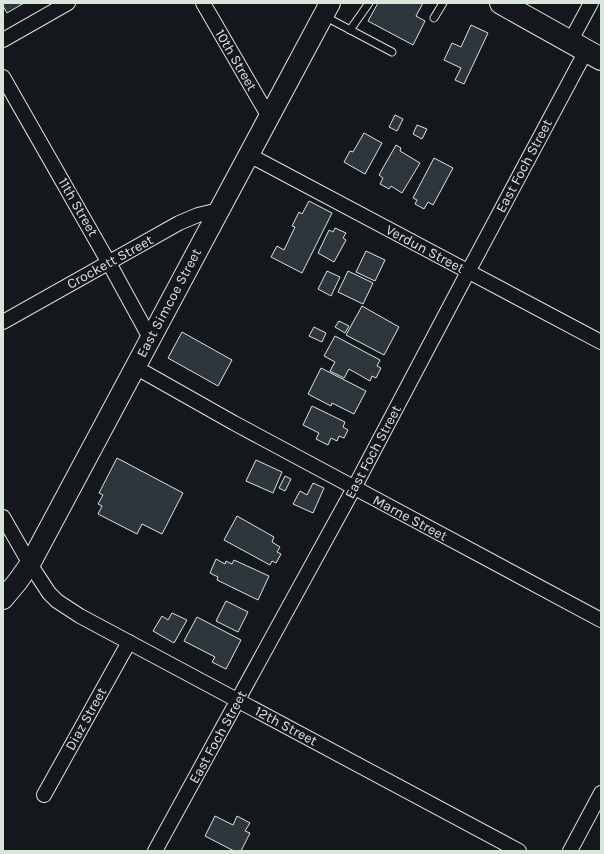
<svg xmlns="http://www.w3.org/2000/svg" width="604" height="854" viewBox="0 0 604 854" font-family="Karla,sans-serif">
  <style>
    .building { fill: #2c363c; stroke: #d8e6dc }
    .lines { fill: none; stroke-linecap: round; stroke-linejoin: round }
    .lane-casing { stroke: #d8e6dc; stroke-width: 9 }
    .street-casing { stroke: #d8e6dc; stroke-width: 16 }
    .secondary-casing { stroke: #d8e6dc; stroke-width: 22 }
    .primary-casing { stroke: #d8e6dc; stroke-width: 24 }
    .lane { stroke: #14181c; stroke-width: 7 }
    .street { stroke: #14181c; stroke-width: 14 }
    .secondary { stroke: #14181c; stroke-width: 20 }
    .primary { stroke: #14181c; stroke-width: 22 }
    .labels { text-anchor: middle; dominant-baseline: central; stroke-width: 3; stroke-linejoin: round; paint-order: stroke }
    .street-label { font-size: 14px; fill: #d8e6dc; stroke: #14181c }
  </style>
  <rect width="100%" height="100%" fill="#14181c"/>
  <g class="building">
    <polygon points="3,3 24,3 7,13 3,6"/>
    <polygon points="378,3 423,3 416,16 425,21 413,45 368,21"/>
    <polygon points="471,25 488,33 464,84 455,80 461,68 444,60 452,43 461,47"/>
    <polygon points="395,115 403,119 397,131 389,127"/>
    <polygon points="417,125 427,129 422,139 413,134"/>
    <polygon points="364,133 382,143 365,174 344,162 350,151 353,152"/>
    <polygon points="396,145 401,148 400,151 420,163 402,193 391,186 389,189 380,184 383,178 379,175"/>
    <polygon points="434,158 453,168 433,205 428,202 424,209 415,204 417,200 413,198"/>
    <polygon points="309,201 332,213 302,273 271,257 277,246 284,250 295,227 292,226 299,212 302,214"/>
    <polygon points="335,228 346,233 343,238 346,240 334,262 318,253 329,230 333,232"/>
    <polygon points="366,251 385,260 375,281 356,272"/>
    <polygon points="327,271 340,277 331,296 318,289"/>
    <polygon points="348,271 373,283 363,304 338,292"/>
    <polygon points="362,306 399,327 384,355 346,335"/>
    <polygon points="339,321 349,326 345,333 335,327"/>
    <polygon points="314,327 326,333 322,342 309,336"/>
    <polygon points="182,332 232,360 218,386 168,358"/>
    <polygon points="335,336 380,360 377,366 381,368 376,378 372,376 370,381 349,369 344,378 330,371 335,362 324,356"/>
    <polygon points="321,368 366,391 354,414 332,403 331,406 308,394"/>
    <polygon points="312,406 345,422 343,427 348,430 344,438 339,436 337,441 331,438 328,445 316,439 319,433 303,425"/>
    <polygon points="117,458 183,493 162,534 142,524 137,534 98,514 102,506 98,504 103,495 99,493"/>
    <polygon points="256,460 282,472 273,493 246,481"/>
    <polygon points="285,476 291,479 285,491 279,488"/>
    <polygon points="313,483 324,488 313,513 293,504 300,491 307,495"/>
    <polygon points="237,516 274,537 272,542 280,547 277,552 281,554 276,563 272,561 270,565 224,540"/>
    <polygon points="216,559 225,564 226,561 232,564 234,560 269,576 258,600 217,580 218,577 210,573"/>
    <polygon points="226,601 248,612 238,632 216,621"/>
    <polygon points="172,613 187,620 174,643 153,631 162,616 168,620"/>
    <polygon points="197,617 241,640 226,669 212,662 215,657 184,641"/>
    <polygon points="215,816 233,825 237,816 250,823 245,831 250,833 241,851 234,851 205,836"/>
  </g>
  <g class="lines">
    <g class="lane-casing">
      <g id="lane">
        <polyline points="324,16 392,52"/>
        <polyline points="434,18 443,3"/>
        <polyline points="350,30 369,3"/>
      </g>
    </g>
    <g class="street-casing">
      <g id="street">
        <polyline points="203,3 269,117"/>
        <polyline points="3,40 68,3"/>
        <polyline points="570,42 591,3"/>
        <polyline points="3,77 109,263 150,338"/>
        <polyline points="249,155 601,342"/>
        <polyline points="3,322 179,223 198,215 219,210"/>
        <polyline points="135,367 234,423 601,620"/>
        <polyline points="3,517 30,564 49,593 57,601 80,616 519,851"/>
        <polyline points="44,795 129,642"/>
        <polyline points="155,851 354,488 468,272 586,51"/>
        <polyline points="570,851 601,793"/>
      </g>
    </g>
    <g class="secondary-casing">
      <polyline id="secondary" points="3,599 18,581 30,564 330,3"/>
    </g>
    <g class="primary-casing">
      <polyline id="primary" points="501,3 601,59"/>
    </g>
    <use href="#lane" class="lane"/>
    <use href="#street" class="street"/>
    <use href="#secondary" class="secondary"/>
    <use href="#primary" class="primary"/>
  </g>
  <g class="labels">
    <g class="street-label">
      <text transform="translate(236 60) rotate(60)">10th Street</text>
      <text transform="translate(524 166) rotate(-62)">East Foch Street</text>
      <text transform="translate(78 207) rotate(60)">11th Street</text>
      <text transform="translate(425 249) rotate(28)">Verdun Street</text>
      <text transform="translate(110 262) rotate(-29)">Crockett Street</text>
      <text transform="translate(169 303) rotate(-62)">East Simcoe Street</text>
      <text transform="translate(373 452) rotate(-62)">East Foch Street</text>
      <text transform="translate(410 518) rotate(28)">Marne Street</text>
      <text transform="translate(86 719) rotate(-61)">Diaz Street</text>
      <text transform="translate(286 726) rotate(28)">12th Street</text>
      <text transform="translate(218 737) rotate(-61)">East Foch Street</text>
    </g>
  </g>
  <rect width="604" height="854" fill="none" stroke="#d8e6dc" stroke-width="8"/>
</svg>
